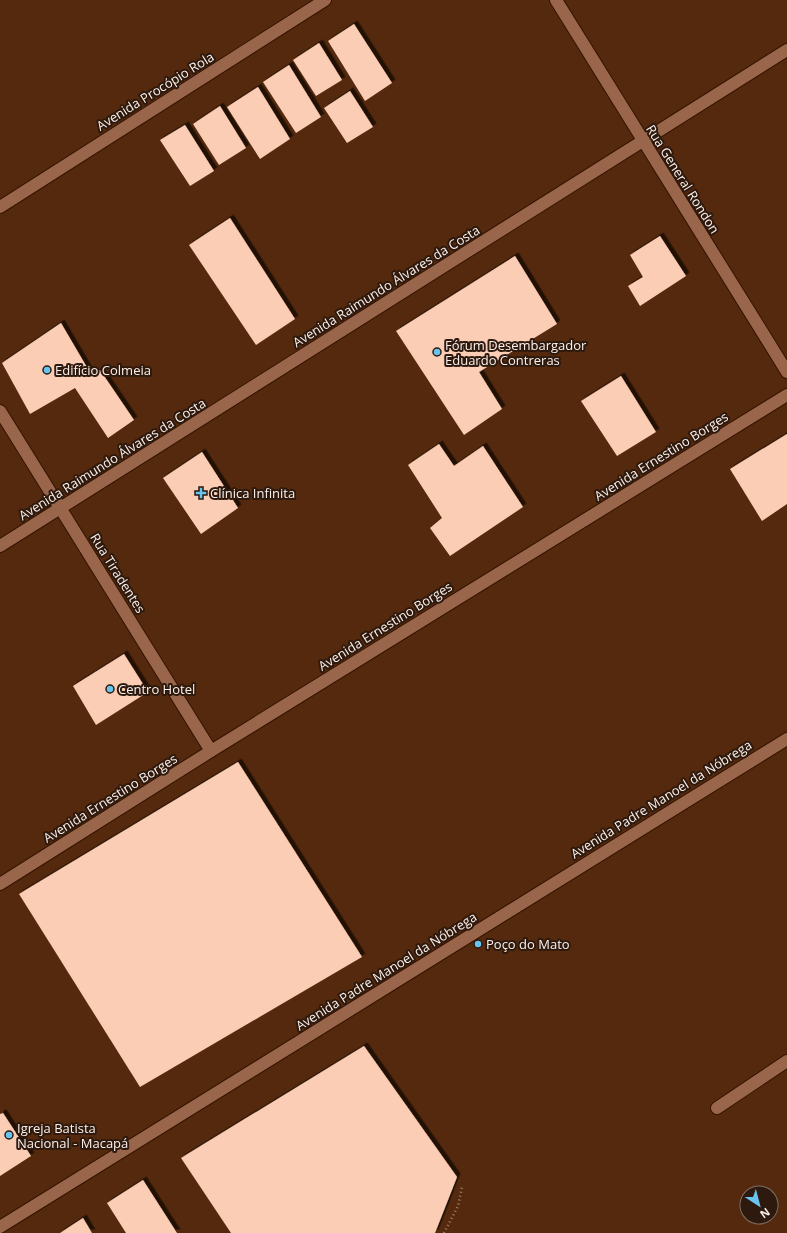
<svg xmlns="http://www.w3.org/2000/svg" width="787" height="1233" viewBox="0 0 787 1233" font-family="'Open Sans',sans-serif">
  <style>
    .building { fill: #fbcdb5; filter: url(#shadow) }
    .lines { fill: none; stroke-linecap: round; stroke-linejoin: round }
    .street-casing { stroke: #341301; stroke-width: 14 }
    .secondary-casing { stroke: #341301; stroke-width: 14 }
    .path { stroke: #a28573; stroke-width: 2.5; stroke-dasharray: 1 3; stroke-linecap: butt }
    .street { stroke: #99664b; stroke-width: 12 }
    .secondary { stroke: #99664b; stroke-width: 12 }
    .poi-dot { fill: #66c4ef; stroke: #2d190d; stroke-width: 1.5 }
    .labels { text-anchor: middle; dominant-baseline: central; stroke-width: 4; stroke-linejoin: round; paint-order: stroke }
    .street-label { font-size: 13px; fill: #fcf0ea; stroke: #2d190d }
    .poi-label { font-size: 13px; fill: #fcf0ea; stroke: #2d190d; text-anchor: start }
  </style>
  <defs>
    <filter id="shadow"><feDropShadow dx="3.5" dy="-3.5" stdDeviation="0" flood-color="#0009"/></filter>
  </defs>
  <rect width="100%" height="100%" fill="#55290d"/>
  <g class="building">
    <polygon points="354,24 392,83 365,101 328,41"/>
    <polygon points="319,43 342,80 316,96 293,60"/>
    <polygon points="289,65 321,117 296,133 263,82"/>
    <polygon points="258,87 290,139 260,159 227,107"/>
    <polygon points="350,91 373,127 347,143 324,108"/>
    <polygon points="220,106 246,148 219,165 193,124"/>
    <polygon points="185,125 214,171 190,186 160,140"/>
    <polygon points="230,218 295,319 256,345 189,245"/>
    <polygon points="660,236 686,276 640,306 628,286 643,277 630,255"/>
    <polygon points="515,256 557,324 479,372 502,409 464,435 396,331"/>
    <polygon points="61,323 92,376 100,370 134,420 108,438 75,388 30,414 2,363"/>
    <polygon points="621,376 656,432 617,456 581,401"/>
    <polygon points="787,434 787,504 762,521 730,469"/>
    <polygon points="439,444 454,466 483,446 523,507 450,556 430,528 442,518 408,465"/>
    <polygon points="202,452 238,508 201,534 163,478"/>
    <polygon points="124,654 148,692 96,725 73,686"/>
    <polygon points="238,762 362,957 140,1087 19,894"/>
    <polygon points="364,1046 457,1177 435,1233 231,1233 181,1158"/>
    <polygon points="3,1113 31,1156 0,1176 0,1114"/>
    <polygon points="143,1180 177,1233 126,1233 107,1203"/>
    <polygon points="83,1218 92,1233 60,1233"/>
  </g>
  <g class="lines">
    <g class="street-casing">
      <g id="street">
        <polyline points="0,207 325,0"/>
        <polyline points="0,411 211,751"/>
        <polyline points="0,546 787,50"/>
        <polyline points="0,884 211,751 787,395"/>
        <polyline points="717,1108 787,1061"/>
        <path d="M0 1227C263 1066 524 900 787 739"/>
      </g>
    </g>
    <g class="secondary-casing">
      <polyline id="secondary" points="556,0 787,372"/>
    </g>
    <polyline class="path" points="444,1233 458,1206 462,1187"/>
    <use href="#street" class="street"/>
    <use href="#secondary" class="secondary"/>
  </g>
  <g class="poi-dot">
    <circle cx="437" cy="352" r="4"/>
    <circle cx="47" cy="370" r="4"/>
    <path d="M199 487h4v4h4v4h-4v4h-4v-4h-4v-4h4z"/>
    <circle cx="110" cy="689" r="4"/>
    <circle cx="478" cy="944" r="4"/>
    <circle cx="9" cy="1135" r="4"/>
  </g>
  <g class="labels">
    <g class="street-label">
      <text transform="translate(155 91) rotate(-32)">Avenida Procópio Rola</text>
      <text transform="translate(683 179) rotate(58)">Rua General Rondon</text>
      <text transform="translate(386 286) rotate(-32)">Avenida Raimundo Álvares da Costa</text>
      <text transform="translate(661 456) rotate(-32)">Avenida Ernestino Borges</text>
      <text transform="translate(112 459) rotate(-32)">Avenida Raimundo Álvares da Costa</text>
      <text transform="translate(118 573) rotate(58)">Rua Tiradentes</text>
      <text transform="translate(385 626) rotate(-32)">Avenida Ernestino Borges</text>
      <text transform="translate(110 798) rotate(-32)">Avenida Ernestino Borges</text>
      <text transform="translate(661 799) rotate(-32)">Avenida Padre Manoel da Nóbrega</text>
      <text transform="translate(386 971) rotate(-32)">Avenida Padre Manoel da Nóbrega</text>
    </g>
    <g class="poi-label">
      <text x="445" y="345">Fórum Desembargador<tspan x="445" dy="15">Eduardo Contreras</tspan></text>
      <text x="55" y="370">Edifício Colmeia</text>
      <text x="210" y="493">Clínica Infinita</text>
      <text x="118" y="689">Centro Hotel</text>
      <text x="486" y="944">Poço do Mato</text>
      <text x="17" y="1128">Igreja Batista<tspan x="17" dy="15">Nacional - Macapá</tspan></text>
    </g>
  </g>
  <g transform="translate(759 1205) rotate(144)"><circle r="19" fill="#2d190d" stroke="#806f65"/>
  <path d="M0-3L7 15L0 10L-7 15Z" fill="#66c4ef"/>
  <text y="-6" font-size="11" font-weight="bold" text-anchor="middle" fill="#fcf0ea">N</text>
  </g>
</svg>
